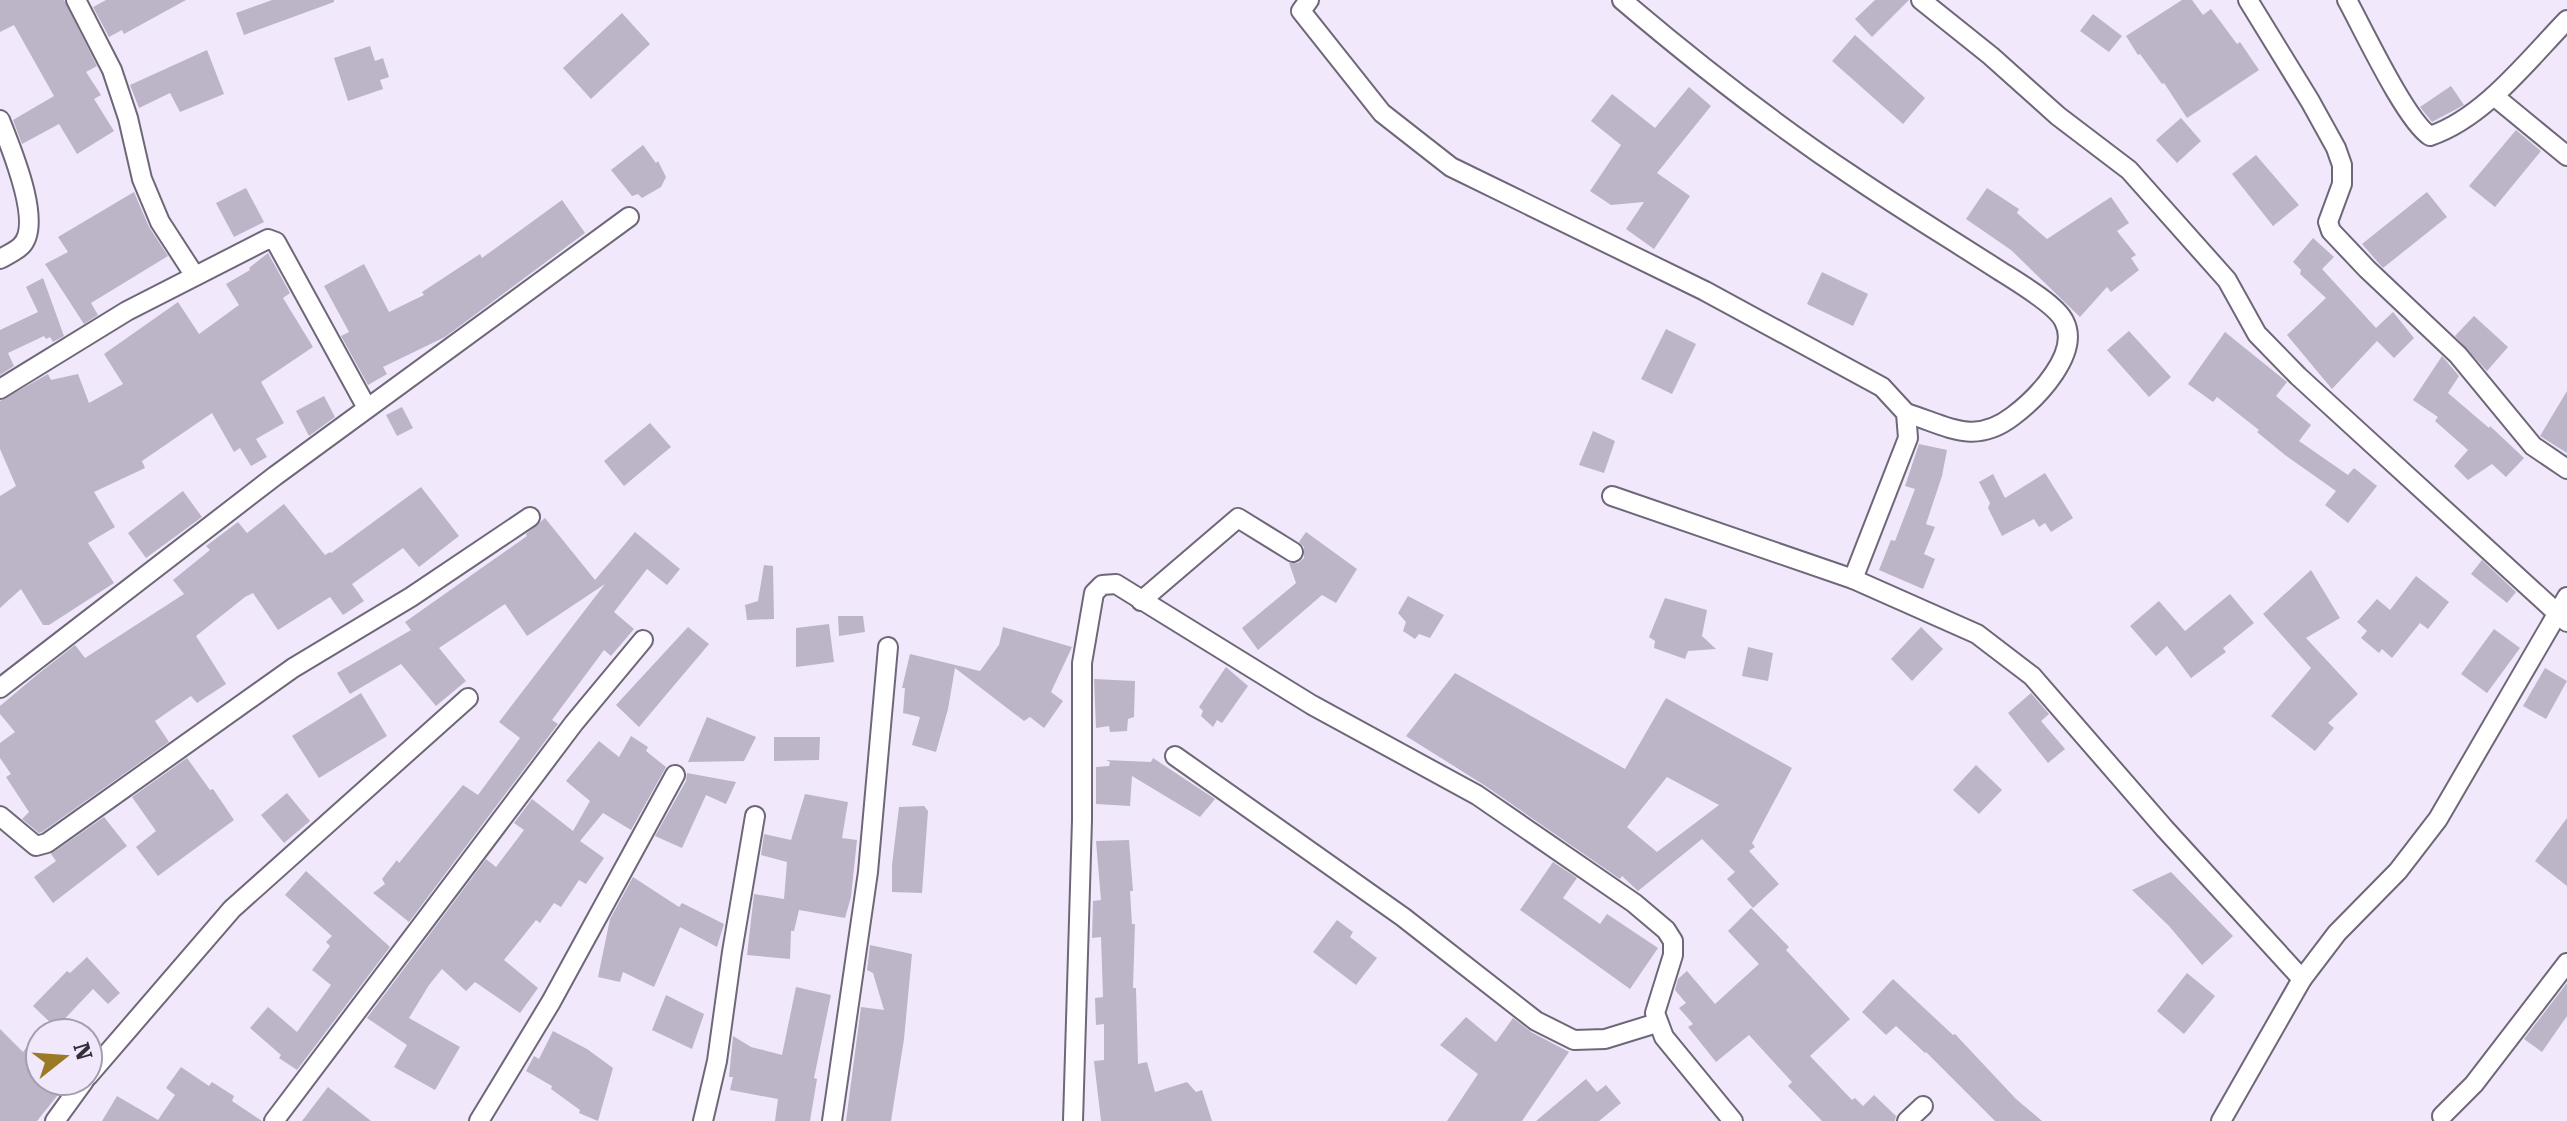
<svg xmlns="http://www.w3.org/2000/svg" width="2567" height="1121" viewBox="0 0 2567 1121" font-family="'Roboto Serif',serif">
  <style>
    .building { fill: #bcb4c7; fill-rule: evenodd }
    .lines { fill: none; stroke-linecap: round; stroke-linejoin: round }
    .minor-casing { stroke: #6f6778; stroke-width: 22 }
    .minor { stroke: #fff; stroke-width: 18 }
  </style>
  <rect width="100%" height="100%" fill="#f1e8fc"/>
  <g class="building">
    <polygon points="0,0 64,0 97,66 86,72 101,95 94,99 114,131 77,154 59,124 22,144 13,120 54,96 14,25 0,32"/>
    <polygon points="106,0 186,0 124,34 122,30 109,37 93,7"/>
    <polygon points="272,0 334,0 334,2 244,35 236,13"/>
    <polygon points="1875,0 1909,0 1872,37 1855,19"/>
    <polygon points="2182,0 2192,0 2203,15 2211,9 2237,44 2240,42 2259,70 2187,118 2164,83 2162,84 2140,54 2138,55 2126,36"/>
    <polygon points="622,13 650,44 591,99 563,68"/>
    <polygon points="2093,14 2122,36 2109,52 2080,31"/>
    <polygon points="1855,35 1925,98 1903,124 1832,61"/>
    <polygon points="370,46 375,61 383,58 389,77 380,80 383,89 348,101 334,58"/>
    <polygon points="207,50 224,94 180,112 170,93 139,108 130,85"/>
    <polygon points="2451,86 2464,105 2432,122 2420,107"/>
    <polygon points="1689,87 1711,106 1657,173 1690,196 1654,249 1626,229 1644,202 1611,205 1590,191 1621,145 1591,121 1612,94 1655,128"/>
    <polygon points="2181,118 2201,141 2177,163 2156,140"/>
    <polygon points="2516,130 2541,151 2495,207 2469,186"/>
    <polygon points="643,145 656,163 658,161 666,177 661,187 642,198 638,194 632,196 611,170"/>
    <polygon points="2256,155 2299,205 2273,226 2232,174"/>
    <polygon points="246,188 264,222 234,237 216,203"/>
    <polygon points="1987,188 2019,209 2017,213 2047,239 2111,197 2129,223 2117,231 2136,255 2131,258 2139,270 2111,292 2107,287 2080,317 2011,250 1966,219"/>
    <polygon points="134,192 149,227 168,256 91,303 98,315 84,324 45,264 68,252 58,237"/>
    <polygon points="2427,192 2447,217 2383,268 2362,244"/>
    <polygon points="562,200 585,233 445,337 383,367 387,374 368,385 341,336 349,332 324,286 364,264 389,312 424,295 422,292 480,254 482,258"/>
    <polygon points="2313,238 2334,257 2322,269 2376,328 2393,312 2414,338 2394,358 2377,341 2332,389 2287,335 2326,298 2300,274 2301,270 2293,262"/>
    <polygon points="268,253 290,293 283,298 313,347 261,382 284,423 256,439 267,457 251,466 240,448 234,452 212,413 142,461 145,468 94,492 115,527 88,543 114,583 49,625 43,625 21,589 0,608 0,496 16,486 0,449 0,401 48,374 51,380 78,374 89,403 123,384 104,354 178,302 199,334 239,305 226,284 250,270 249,268"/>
    <polygon points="1822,272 1868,294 1853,326 1807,304"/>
    <polygon points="43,278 64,336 53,342 50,337 46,339 44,336 8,353 14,366 0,375 0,330 38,312 26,287"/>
    <polygon points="2474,316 2508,347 2487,371 2455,336"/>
    <polygon points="1666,329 1696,344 1672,394 1641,379"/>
    <polygon points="2129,331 2171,377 2149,397 2107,350"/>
    <polygon points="2225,332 2287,382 2276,396 2311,425 2299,441 2348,475 2354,468 2377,486 2348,523 2325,505 2336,491 2285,455 2257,432 2259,430 2217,397 2213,402 2188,384"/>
    <polygon points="2442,356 2459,376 2448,393 2489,428 2490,426 2524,458 2506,477 2492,464 2468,480 2454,466 2468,450 2435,421 2438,417 2413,400"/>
    <polygon points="2567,391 2567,453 2540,436"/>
    <polygon points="324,396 335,417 309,436 296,411"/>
    <polygon points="402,407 413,428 397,436 386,415"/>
    <polygon points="650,423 671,447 624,486 604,461"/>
    <polygon points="1593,431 1615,441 1604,473 1579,465"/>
    <polygon points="1919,444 1947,450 1942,476 1926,524 1935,527 1924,554 1935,559 1923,589 1879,570 1891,540 1895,541 1915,489 1905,486"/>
    <polygon points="2045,473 2073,518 2051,532 2045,523 2039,527 2034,519 2002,536 1988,508 1990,503 1979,482 1993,474 2005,498"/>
    <polygon points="421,487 459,536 419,567 403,548 352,584 364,601 343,615 330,597 278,630 253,593 245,597 196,636 226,684 197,703 191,696 155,721 169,742 42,832 39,833 22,819 29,812 6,777 11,774 0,758 0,743 15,732 0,714 0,706 38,674 75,645 85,658 184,594 173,580 210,550 206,546 238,522 247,533 284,504 325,555 330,552 331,553"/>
    <polygon points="183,491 202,517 146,558 128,533"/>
    <polygon points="545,518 595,580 635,532 680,569 667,585 647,569 614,612 634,629 611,656 604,650 552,720 558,724 409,922 373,893 385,884 382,879 397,860 399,863 463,785 478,795 520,738 499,722 605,584 527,636 505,604 439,648 466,681 436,706 401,664 350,694 337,673 411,630 405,622 527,536 526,534"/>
    <polygon points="1306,532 1357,569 1336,603 1322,595 1258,650 1242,628 1296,583 1289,563 1298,563 1304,558 1304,547 1299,542"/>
    <polygon points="2482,560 2516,592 2507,603 2471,574"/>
    <polygon points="764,565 773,566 774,619 747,620 745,605 758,601"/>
    <polygon points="2311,570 2340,618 2306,638 2358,694 2328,723 2334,728 2315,751 2271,716 2311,668 2263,614"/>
    <polygon points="2416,576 2449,602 2428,629 2420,623 2392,658 2382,649 2379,653 2361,638 2367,631 2357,622 2377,599 2390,610"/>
    <polygon points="2230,594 2254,623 2223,648 2226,652 2191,678 2167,646 2156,656 2130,626 2159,601 2185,631"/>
    <polygon points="1408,596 1444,615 1430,638 1419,634 1415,639 1403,631 1406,622 1398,613"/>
    <polygon points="1665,598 1707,610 1702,636 1716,649 1688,651 1685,659 1654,648 1655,641 1649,637"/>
    <polygon points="838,616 863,616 865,632 839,636"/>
    <polygon points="829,624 834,662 796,667 796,628"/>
    <polygon points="688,627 709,644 639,727 616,705"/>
    <polygon points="1003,627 1072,647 1051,692 1063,701 1044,728 1030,717 1024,721 955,668 948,709 936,752 912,745 920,717 903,713 905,688 902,688 910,654 980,671 999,645"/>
    <polygon points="1921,627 1943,649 1912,681 1891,659"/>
    <polygon points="2494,629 2520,648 2487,693 2461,674"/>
    <polygon points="1748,647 1773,653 1768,681 1742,676"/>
    <polygon points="1226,667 1248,686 1222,723 1217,720 1213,727 1201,716 1203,711 1199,707"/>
    <polygon points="2545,668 2567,681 2546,719 2523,706"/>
    <path d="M1455 673 1625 769 1666 698 1792 768 1752 843 1755 847 1749 851 1779 884 1753 908 1727 879 1735 872 1702 839 1638 891 1622 876 1620 879 1484 785 1406 736ZM1667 777 1719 805 1657 852 1627 827Z"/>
    <polygon points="1094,679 1135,681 1134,717 1128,719 1127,731 1110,732 1109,726 1096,728"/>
    <polygon points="361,693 387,736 319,778 292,736"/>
    <polygon points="2031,693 2049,714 2041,721 2065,749 2048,763 2008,713"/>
    <polygon points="707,717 756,737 744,761 688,762"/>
    <polygon points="631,736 648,747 646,751 666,767 631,830 603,813 580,841 604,858 586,884 579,880 561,907 554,903 540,923 536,920 504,960 538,988 520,1013 475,982 466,991 442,969 429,985 409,1018 460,1047 435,1090 394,1067 407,1045 367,1018 486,859 496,867 524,830 514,823 532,799 573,831 590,801 566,781 599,741 619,757"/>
    <polygon points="774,737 820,737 819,760 774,761"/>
    <polygon points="187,758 210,790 213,789 234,820 158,876 136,847 156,831 132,797"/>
    <polygon points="1153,758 1215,799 1200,817 1132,776 1130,806 1096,804 1096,767 1109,766 1110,762 1106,760 1151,762"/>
    <polygon points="1976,765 2002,790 1979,814 1953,790"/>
    <polygon points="687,773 736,782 726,804 706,795 682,848 655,836 686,781"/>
    <polygon points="287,793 310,821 284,843 261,815"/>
    <polygon points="805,794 848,802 842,838 857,840 851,897 845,918 799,910 794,931 791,931 790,959 747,955 754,894 784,899 787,862 761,855 764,834 791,840"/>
    <polygon points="924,806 928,811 922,893 892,892 892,865 899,807"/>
    <polygon points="104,817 127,846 53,903 34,877 56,861 51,854"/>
    <polygon points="2567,818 2567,886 2535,861"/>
    <polygon points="1129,840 1133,891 1130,891 1132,924 1135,924 1133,988 1136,988 1138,1064 1147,1062 1155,1092 1187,1082 1196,1092 1202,1090 1212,1121 1101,1121 1094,1061 1104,1060 1104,1024 1096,1025 1095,998 1103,997 1101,937 1092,938 1093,901 1101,900 1096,841"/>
    <polygon points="1553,862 1577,878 1563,898 1600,924 1607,914 1658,948 1630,989 1520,910"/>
    <polygon points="306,871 390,947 297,1070 279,1058 281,1055 250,1028 268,1007 297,1032 331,985 312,970 330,946 326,942 332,936 285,895"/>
    <polygon points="2171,872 2233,936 2202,965 2169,926 2132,890"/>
    <polygon points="633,877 679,907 682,903 724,924 717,947 680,927 654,987 623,972 620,982 598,977 610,919"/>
    <polygon points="1751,908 1789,947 1786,950 1850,1019 1810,1056 1852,1100 1855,1098 1863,1106 1874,1095 1896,1116 1895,1121 1822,1121 1788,1086 1792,1082 1749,1035 1716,1062 1688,1027 1693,1024 1679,1008 1686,1003 1675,990 1678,979 1687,971 1715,1004 1759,964 1728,931"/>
    <polygon points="1337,920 1353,932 1350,937 1377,958 1356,985 1313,952"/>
    <polygon points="870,945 912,954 904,1039 891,1121 846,1121 861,1007 884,1010 873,973 867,970"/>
    <polygon points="87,957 120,993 108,1004 93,989 56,1028 33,1006 67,971 70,973"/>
    <polygon points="2187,973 2215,996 2184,1034 2157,1011"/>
    <polygon points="1893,979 1953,1035 1955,1034 2016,1099 2042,1121 1995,1121 1926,1052 1925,1053 1896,1026 1886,1035 1862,1012"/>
    <polygon points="2567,983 2567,1016 2542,1052 2524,1039"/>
    <polygon points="796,987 831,995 814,1078 817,1079 810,1121 775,1121 778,1099 730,1090 733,1077 729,1077 733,1036 751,1047 782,1055"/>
    <polygon points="666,995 704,1014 692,1049 652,1030"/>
    <polygon points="1466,1017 1496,1042 1513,1018 1531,1032 1569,1052 1522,1121 1447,1121 1478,1074 1440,1045"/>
    <polygon points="0,1029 23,1052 26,1048 40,1059 40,1081 69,1081 37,1121 0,1121"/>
    <polygon points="553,1031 587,1049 613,1068 598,1121 579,1113 580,1110 551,1089 552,1086 526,1071 534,1056 539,1059"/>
    <polygon points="181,1067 209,1086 212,1082 234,1096 232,1101 262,1121 102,1121 117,1096 158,1120 175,1095 166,1088"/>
    <polygon points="1586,1079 1597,1092 1606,1085 1621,1103 1599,1121 1536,1121"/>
    <polygon points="328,1087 371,1121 302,1121"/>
  </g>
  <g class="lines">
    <g class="minor-casing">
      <g id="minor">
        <polyline points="76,0 112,70 128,118 142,179 160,222 195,276"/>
        <polyline points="1309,0 1301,11 1382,113 1451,167 1705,291 1882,387 1906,413 1908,438 1853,579"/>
        <path d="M1622 0C1696 63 1773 123 1854 177 1901 209 1949 238 1997 269 2014 280 2056 304 2064 321 2081 353 2037 398 2013 416 1974 446 1948 426 1906 413"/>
        <polyline points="1921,0 1991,56 2058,116 2129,170 2227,280 2257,334 2298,376 2567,622"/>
        <polyline points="2248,0 2310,101 2336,148 2342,165 2342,184 2328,222 2331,231 2367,269 2458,355 2533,446 2567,469"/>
        <path d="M2347 0C2363 29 2406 121 2430 136 2484 118 2528 60 2567 20"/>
        <polyline points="2494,96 2567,156"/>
        <path d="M0 120C10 146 44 224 21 246 16 251 7 255 0 259"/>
        <polyline points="0,389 127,311 268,239 276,242 367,408"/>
        <polyline points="1612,496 1853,579 1977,634 2032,676 2165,829 2302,979"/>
        <polyline points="1141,601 1238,518 1293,552"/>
        <polyline points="0,688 275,476 629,217"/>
        <polyline points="1175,756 1403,917 1536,1021 1574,1040 1605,1039 1657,1023"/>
        <polyline points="0,816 36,846 47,843 293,668 411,597 530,517"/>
        <polyline points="88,1076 232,909 468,698"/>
        <polyline points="2442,1116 2474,1084 2567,963"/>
        <polyline points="55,1121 84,1081"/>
        <polyline points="274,1121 574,723 643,640"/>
        <polyline points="479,1121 551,1002 675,775"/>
        <polyline points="703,1121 717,1061 732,952 755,816"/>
        <polyline points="832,1121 868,872 888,647"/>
        <polyline points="1073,1121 1082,820 1082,663 1094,593 1102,585 1116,584 1312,705 1477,795 1634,903 1666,930 1673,941 1673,955 1655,1013 1664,1037 1733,1121"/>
        <polyline points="1907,1121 1923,1106"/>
        <polyline points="2221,1121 2302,979 2337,933 2398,871 2438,819 2567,597"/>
      </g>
    </g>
    <use href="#minor" class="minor"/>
  </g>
  <g transform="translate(64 1057) rotate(73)"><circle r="38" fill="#f1e8fc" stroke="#a59ead" stroke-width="2"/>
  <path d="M0-6L14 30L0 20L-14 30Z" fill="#9c7a25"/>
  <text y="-12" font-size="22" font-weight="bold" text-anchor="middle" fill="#322f36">N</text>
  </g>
</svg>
